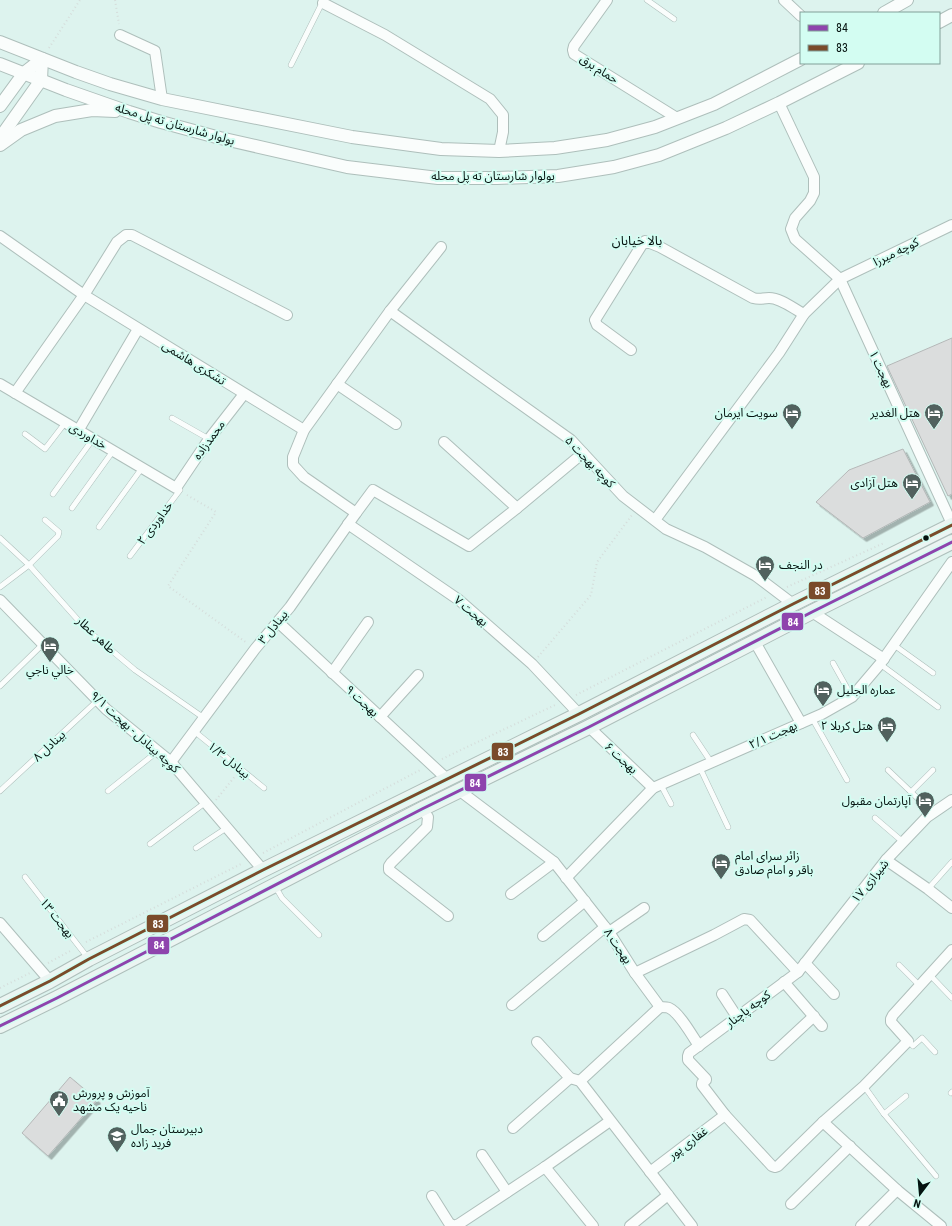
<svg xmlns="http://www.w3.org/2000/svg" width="952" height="1226" viewBox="0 0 952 1226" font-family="'Roboto Condensed','Noto Sans Arabic',sans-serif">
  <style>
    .building { fill: #dbdddd; stroke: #b5b8b8; filter: url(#shadow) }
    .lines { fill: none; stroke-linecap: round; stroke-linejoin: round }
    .service-casing { stroke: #aebfbb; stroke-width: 6 }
    .minor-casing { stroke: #aebfbb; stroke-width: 12 }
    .tertiary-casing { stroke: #aebfbb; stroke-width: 14 }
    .secondary-casing { stroke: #aebfbb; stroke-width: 16 }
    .path { stroke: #d5dddb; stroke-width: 2; stroke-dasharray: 1 3; stroke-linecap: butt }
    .service { stroke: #fafdfc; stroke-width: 5 }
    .minor { stroke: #fafdfc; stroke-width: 10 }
    .tertiary { stroke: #fafdfc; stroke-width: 12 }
    .secondary { stroke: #ebf5f2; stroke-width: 14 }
    .bus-1-casing { stroke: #d3fdf2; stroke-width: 6 }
    .bus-2-casing { stroke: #d3fdf2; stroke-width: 6 }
    .bus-1 { stroke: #8e44ad; stroke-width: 3 }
    .bus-2 { stroke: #7a4b2a; stroke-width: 3 }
    .bus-dot { fill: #051310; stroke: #d3fdf2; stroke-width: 1.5 }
    .labels { text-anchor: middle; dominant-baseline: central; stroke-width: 4; stroke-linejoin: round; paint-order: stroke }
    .street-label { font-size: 12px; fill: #051310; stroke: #d3fdf2 }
    .poi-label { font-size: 12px; fill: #051310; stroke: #d3fdf2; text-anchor: end }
    .neighbourhood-label { font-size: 13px; fill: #051310; stroke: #d3fdf2 }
    .line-badge { stroke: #d3fdf2; stroke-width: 1.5 }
    .badge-label { font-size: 11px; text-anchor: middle; font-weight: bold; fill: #fff }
  </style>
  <defs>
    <filter id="shadow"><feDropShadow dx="3.5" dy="3.5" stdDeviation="0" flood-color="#0004"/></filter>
  </defs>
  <rect width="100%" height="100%" fill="#ddf3ee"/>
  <g class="building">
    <polygon points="952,338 952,494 948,496 887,366"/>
    <polygon points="903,449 930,502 863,538 816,502 849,470"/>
    <polygon points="70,1077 97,1100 48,1156 22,1133"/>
  </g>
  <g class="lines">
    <g class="service-casing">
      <g id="service">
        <polyline points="647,0 674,19"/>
        <polyline points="291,65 323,1"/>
        <polyline points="172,418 209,439"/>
        <polyline points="25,434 45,449 65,423"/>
        <polyline points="53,494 93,439"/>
        <polyline points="72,508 113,451"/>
        <polyline points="99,527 142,468"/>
        <polyline points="0,538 29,565 86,629 135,670 204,718"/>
        <polyline points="130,556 180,490"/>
        <polyline points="0,587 29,565 58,536 59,532 45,520"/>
        <polyline points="894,645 933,673"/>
        <polyline points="833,663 852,697"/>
        <polyline points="880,664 938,707"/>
        <polyline points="0,686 43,644"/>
        <polyline points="812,718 847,780"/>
        <polyline points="194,731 264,788"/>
        <polyline points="693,735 711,762"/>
        <polyline points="700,768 728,827"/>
        <polyline points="888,770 933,813"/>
        <polyline points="661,785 671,804"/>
        <polyline points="0,791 98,700"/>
        <polyline points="108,791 158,751"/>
        <polyline points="911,792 933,770"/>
        <polyline points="875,818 903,842"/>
        <polyline points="150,844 206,802"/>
        <polyline points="196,848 228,827"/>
        <polyline points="25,877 88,958"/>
        <polyline points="275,886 282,898 319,935"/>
        <polyline points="928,889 952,862"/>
        <polyline points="899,965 919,985"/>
        <polyline points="929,974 952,998"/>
        <polyline points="908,1041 913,1046 922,1038 935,1052"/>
        <polyline points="864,1086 884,1114 936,1176"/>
        <polyline points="951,1093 952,1092"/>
        <polyline points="884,1114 906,1096"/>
      </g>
    </g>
    <g class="minor-casing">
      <g id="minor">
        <polyline points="607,0 574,46 573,50 574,54 677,118"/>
        <polyline points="784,0 801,16"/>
        <polyline points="323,3 385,35 490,99 503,115 503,132 499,151"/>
        <polyline points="120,35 155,51 162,99"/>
        <polyline points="779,103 814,177 814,193 810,201 795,218 791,229 795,239 840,279 952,524"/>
        <polyline points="0,236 84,295 304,430"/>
        <polyline points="390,311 571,440 623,496 666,529 705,547 756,576 793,604"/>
        <path d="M631 350 597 325 595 320 643 243 645 241 660 247 753 298C761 300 762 298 769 298 781 298 794 309 804 314"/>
        <polyline points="0,384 176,488 209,439 244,394"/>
        <polyline points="337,384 396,424"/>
        <polyline points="15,393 84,295 117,242 126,235 132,235 287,315"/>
        <polyline points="78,431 138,329"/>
        <polyline points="444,442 517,508"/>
        <polyline points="356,513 304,477 293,465 293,457 304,430 390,311 441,247"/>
        <polyline points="655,520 779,353 804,314 840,279 952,225"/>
        <polyline points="348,524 459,600 532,664 579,714"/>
        <polyline points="0,600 106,709 171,762 263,870"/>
        <polyline points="812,612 884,659"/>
        <polyline points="278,622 447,779"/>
        <polyline points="755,642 801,723"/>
        <polyline points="332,673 368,622"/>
        <polyline points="380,717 418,675"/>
        <polyline points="589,727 653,788"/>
        <polyline points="171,762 255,649 290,607 356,513 373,490 469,546 517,508 583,453"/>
        <path d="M460 791 554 862 609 932 635 973 660 1007C663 1007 667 1007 669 1008 679 1012 693 1037 699 1046"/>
        <polyline points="952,800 927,817 886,860 798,972 689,1053 688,1056 688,1060 706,1079 706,1080 702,1083 702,1085 725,1115 772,1166 775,1167 778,1166 823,1122 864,1086 908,1041 891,1022 891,1019 893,1015 952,950"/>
        <polyline points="422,809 428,817 427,827 391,863 389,866 389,870 448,916"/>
        <polyline points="886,860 928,889 952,908"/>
        <polyline points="566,878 653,788 822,714 852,697 880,664 952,562"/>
        <polyline points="511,894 554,862"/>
        <polyline points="0,923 50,981"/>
        <polyline points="609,932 644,908"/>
        <polyline points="543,936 585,901"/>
        <polyline points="805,963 834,994"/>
        <polyline points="635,973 714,935 744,919 750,920 798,972"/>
        <polyline points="784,982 822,1026"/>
        <polyline points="722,994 737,1017"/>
        <polyline points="512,1005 605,927"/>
        <polyline points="537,1042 570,1078 580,1081 692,1226"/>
        <polyline points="772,1055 814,1016"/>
        <polyline points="580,1081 660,1007"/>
        <polyline points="823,1122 897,1190 941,1226"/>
        <polyline points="513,1128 570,1078"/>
        <polyline points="482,1155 507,1192"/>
        <polyline points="545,1167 593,1226"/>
        <polyline points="650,1172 725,1115"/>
        <polyline points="432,1196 449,1223 454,1226 459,1224 545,1167 610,1121"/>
        <polyline points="791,1204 850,1146"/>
        <polyline points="630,1226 668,1195"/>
        <polyline points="861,1226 897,1190"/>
      </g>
    </g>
    <g class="tertiary-casing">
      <g id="tertiary">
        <polyline points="884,13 907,0"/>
        <polyline points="939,22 952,15"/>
        <polyline points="0,42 76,72 110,84 162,99 352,137 441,149 499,151 555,148 607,140 655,127 714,104 801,59"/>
        <polyline points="0,64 66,90 129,112 161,122 220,138 347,167 438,178 497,178 558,176 614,167 659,155 726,128 779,103 858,63"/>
        <polyline points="0,106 24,73 42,59"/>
        <polyline points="0,138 41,80 42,59"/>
        <polyline points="0,145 21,130 55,116 92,110 115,111"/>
      </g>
    </g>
    <g class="secondary-casing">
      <g id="secondary">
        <polyline points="0,1006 50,981 89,959 263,870 579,714 793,604 952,525"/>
        <polyline points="0,1026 57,998 422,809 589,727 812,612 952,542"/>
      </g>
    </g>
    <g class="path">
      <polyline points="115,0 119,24"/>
      <polyline points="49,48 80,0"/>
      <polyline points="187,495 216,512 168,586 247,643"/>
      <polyline points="787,587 884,543"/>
      <polyline points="538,657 591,595 597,562 632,515"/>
      <polyline points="576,695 767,597"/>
      <polyline points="442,759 555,705"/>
      <polyline points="216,800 236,775"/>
      <polyline points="263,853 422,769"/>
      <polyline points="86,942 243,863"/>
      <polyline points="48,963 72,950"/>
      <polyline points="0,988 30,973"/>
    </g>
    <use href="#service" class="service"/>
    <use href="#minor" class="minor"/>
    <use href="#tertiary" class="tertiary"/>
    <use href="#secondary" class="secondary"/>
    <g class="bus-1-casing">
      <polyline id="bus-1" points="0,1026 57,998 422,809 589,727 812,612 952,542"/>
    </g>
    <g class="bus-2-casing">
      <polyline id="bus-2" points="0,1006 50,981 89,959 263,870 579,714 793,604 952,525"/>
    </g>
    <use href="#bus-1" class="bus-1"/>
    <use href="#bus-2" class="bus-2"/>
  </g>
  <defs>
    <g id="hotel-pin" transform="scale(1)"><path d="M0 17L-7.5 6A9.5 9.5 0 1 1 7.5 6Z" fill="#51615e" stroke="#d3fdf2"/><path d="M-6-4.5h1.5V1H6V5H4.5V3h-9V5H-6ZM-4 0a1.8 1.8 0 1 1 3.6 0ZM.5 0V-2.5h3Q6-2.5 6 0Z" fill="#fff"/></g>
    <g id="civic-pin" transform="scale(1)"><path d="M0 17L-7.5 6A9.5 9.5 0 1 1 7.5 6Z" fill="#51615e" stroke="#d3fdf2"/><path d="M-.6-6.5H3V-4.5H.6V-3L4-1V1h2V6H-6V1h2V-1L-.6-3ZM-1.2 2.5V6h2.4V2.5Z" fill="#fff"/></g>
    <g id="school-pin" transform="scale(1)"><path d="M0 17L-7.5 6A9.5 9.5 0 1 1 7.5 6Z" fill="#51615e" stroke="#d3fdf2"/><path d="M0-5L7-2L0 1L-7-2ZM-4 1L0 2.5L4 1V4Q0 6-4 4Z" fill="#fff"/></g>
  </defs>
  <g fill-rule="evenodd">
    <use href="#hotel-pin" x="792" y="413"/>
    <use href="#hotel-pin" x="934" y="413"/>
    <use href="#hotel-pin" x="912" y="483"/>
    <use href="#hotel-pin" x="765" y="565"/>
    <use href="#hotel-pin" x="50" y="646"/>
    <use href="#hotel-pin" x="823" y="690"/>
    <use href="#hotel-pin" x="887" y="726"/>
    <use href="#hotel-pin" x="925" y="801"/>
    <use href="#hotel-pin" x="721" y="863"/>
    <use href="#civic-pin" x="59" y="1100"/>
    <use href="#school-pin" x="117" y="1136"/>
  </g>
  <circle class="bus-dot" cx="926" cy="538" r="3.5"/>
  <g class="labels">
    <g class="street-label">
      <text transform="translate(599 69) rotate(32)">حمام برق</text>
      <text transform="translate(175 124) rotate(16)">بولوار شارستان ته پل محله</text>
      <text x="493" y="176">بولوار شارستان ته پل محله</text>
      <text transform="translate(896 252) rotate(-26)">کوچه میرزا</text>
      <text transform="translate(194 363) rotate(32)">تشکری هاشمی</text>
      <text transform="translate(881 369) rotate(65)">بهجت ۱</text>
      <text transform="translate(88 436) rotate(30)">خداوردی</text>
      <text transform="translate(209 440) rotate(-54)">محمدزاده</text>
      <text transform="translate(590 462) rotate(46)">کوچه بهجت ۵</text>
      <text transform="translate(155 523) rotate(-53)">خداوردی ۲</text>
      <text transform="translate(471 611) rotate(40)">بهجت ۷</text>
      <text transform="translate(273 627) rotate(-51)">بینادل ۳</text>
      <text transform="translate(96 635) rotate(43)">طاهر عطار</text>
      <text transform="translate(362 701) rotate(43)">بهجت ۹</text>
      <text transform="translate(135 732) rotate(42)">کوچه بینادل - بهجت ۹/۱</text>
      <text transform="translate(773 735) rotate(-24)">بهجت ۲/۱</text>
      <text transform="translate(49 746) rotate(-43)">بینادل ۸</text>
      <text transform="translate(621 758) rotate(43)">بهجت ۶</text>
      <text transform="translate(229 760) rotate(39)">بینادل ۱/۳</text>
      <text transform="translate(870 881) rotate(-51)">شیرازی ۱۷</text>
      <text transform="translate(57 918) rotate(52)">بهجت ۱۳</text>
      <text transform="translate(618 946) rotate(56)">بهجت ۸</text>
      <text transform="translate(748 1009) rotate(-37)">کوچه پاچنار</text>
      <text transform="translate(688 1143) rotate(-37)">غفاری پور</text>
    </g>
    <g class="poi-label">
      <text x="778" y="413">سویت ایرمان</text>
      <text x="920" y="413">هتل الغدیر</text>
      <text x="898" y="483">هتل آزادی</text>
      <text x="779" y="565" text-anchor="start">در النجف</text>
      <text x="50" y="670" text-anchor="middle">خالي ناجي</text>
      <text x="837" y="690" text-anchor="start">عماره الجلیل</text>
      <text x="873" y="726">هتل کربلا ۲</text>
      <text x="911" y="801">آپارتمان مقبول</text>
      <text x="735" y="856" text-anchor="start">زائر سرای امام<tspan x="735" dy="14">باقر و امام صادق</tspan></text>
      <text x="73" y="1093" text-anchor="start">آموزش و پرورش<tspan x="73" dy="14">ناحیه یک مشهد</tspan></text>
      <text x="131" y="1129" text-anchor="start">دبیرستان جمال<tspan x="131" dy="14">فرید زاده</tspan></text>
    </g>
    <g class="neighbourhood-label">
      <text x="637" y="240">بالا خیابان</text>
    </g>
  </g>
  <g class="line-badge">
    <rect x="808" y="581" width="23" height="19" rx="4" fill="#7a4b2a"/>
    <rect x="781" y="612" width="23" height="19" rx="4" fill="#8e44ad"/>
    <rect x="491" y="742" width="23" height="19" rx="4" fill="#7a4b2a"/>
    <rect x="464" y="773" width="23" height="19" rx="4" fill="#8e44ad"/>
    <rect x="146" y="914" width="23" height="19" rx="4" fill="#7a4b2a"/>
    <rect x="147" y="936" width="23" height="19" rx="4" fill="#8e44ad"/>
  </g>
  <g class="badge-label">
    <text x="820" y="595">83</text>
    <text x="793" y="626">84</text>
    <text x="503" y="756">83</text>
    <text x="475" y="787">84</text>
    <text x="158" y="928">83</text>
    <text x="159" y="949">84</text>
  </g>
  <rect x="800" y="12" width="140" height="52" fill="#d3fdf2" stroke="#819f98"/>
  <rect x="808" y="25" width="20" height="6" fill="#8e44ad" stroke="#819f98"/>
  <text x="836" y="32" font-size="12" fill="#051310">84</text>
  <rect x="808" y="45" width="20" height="6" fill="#7a4b2a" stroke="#819f98"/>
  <text x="836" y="52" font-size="12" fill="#051310">83</text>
  <g transform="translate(920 1194) rotate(196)" stroke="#d3fdf2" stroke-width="3" paint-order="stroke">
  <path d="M0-3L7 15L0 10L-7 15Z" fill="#051310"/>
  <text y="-6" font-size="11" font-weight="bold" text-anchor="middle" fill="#051310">N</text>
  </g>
</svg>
